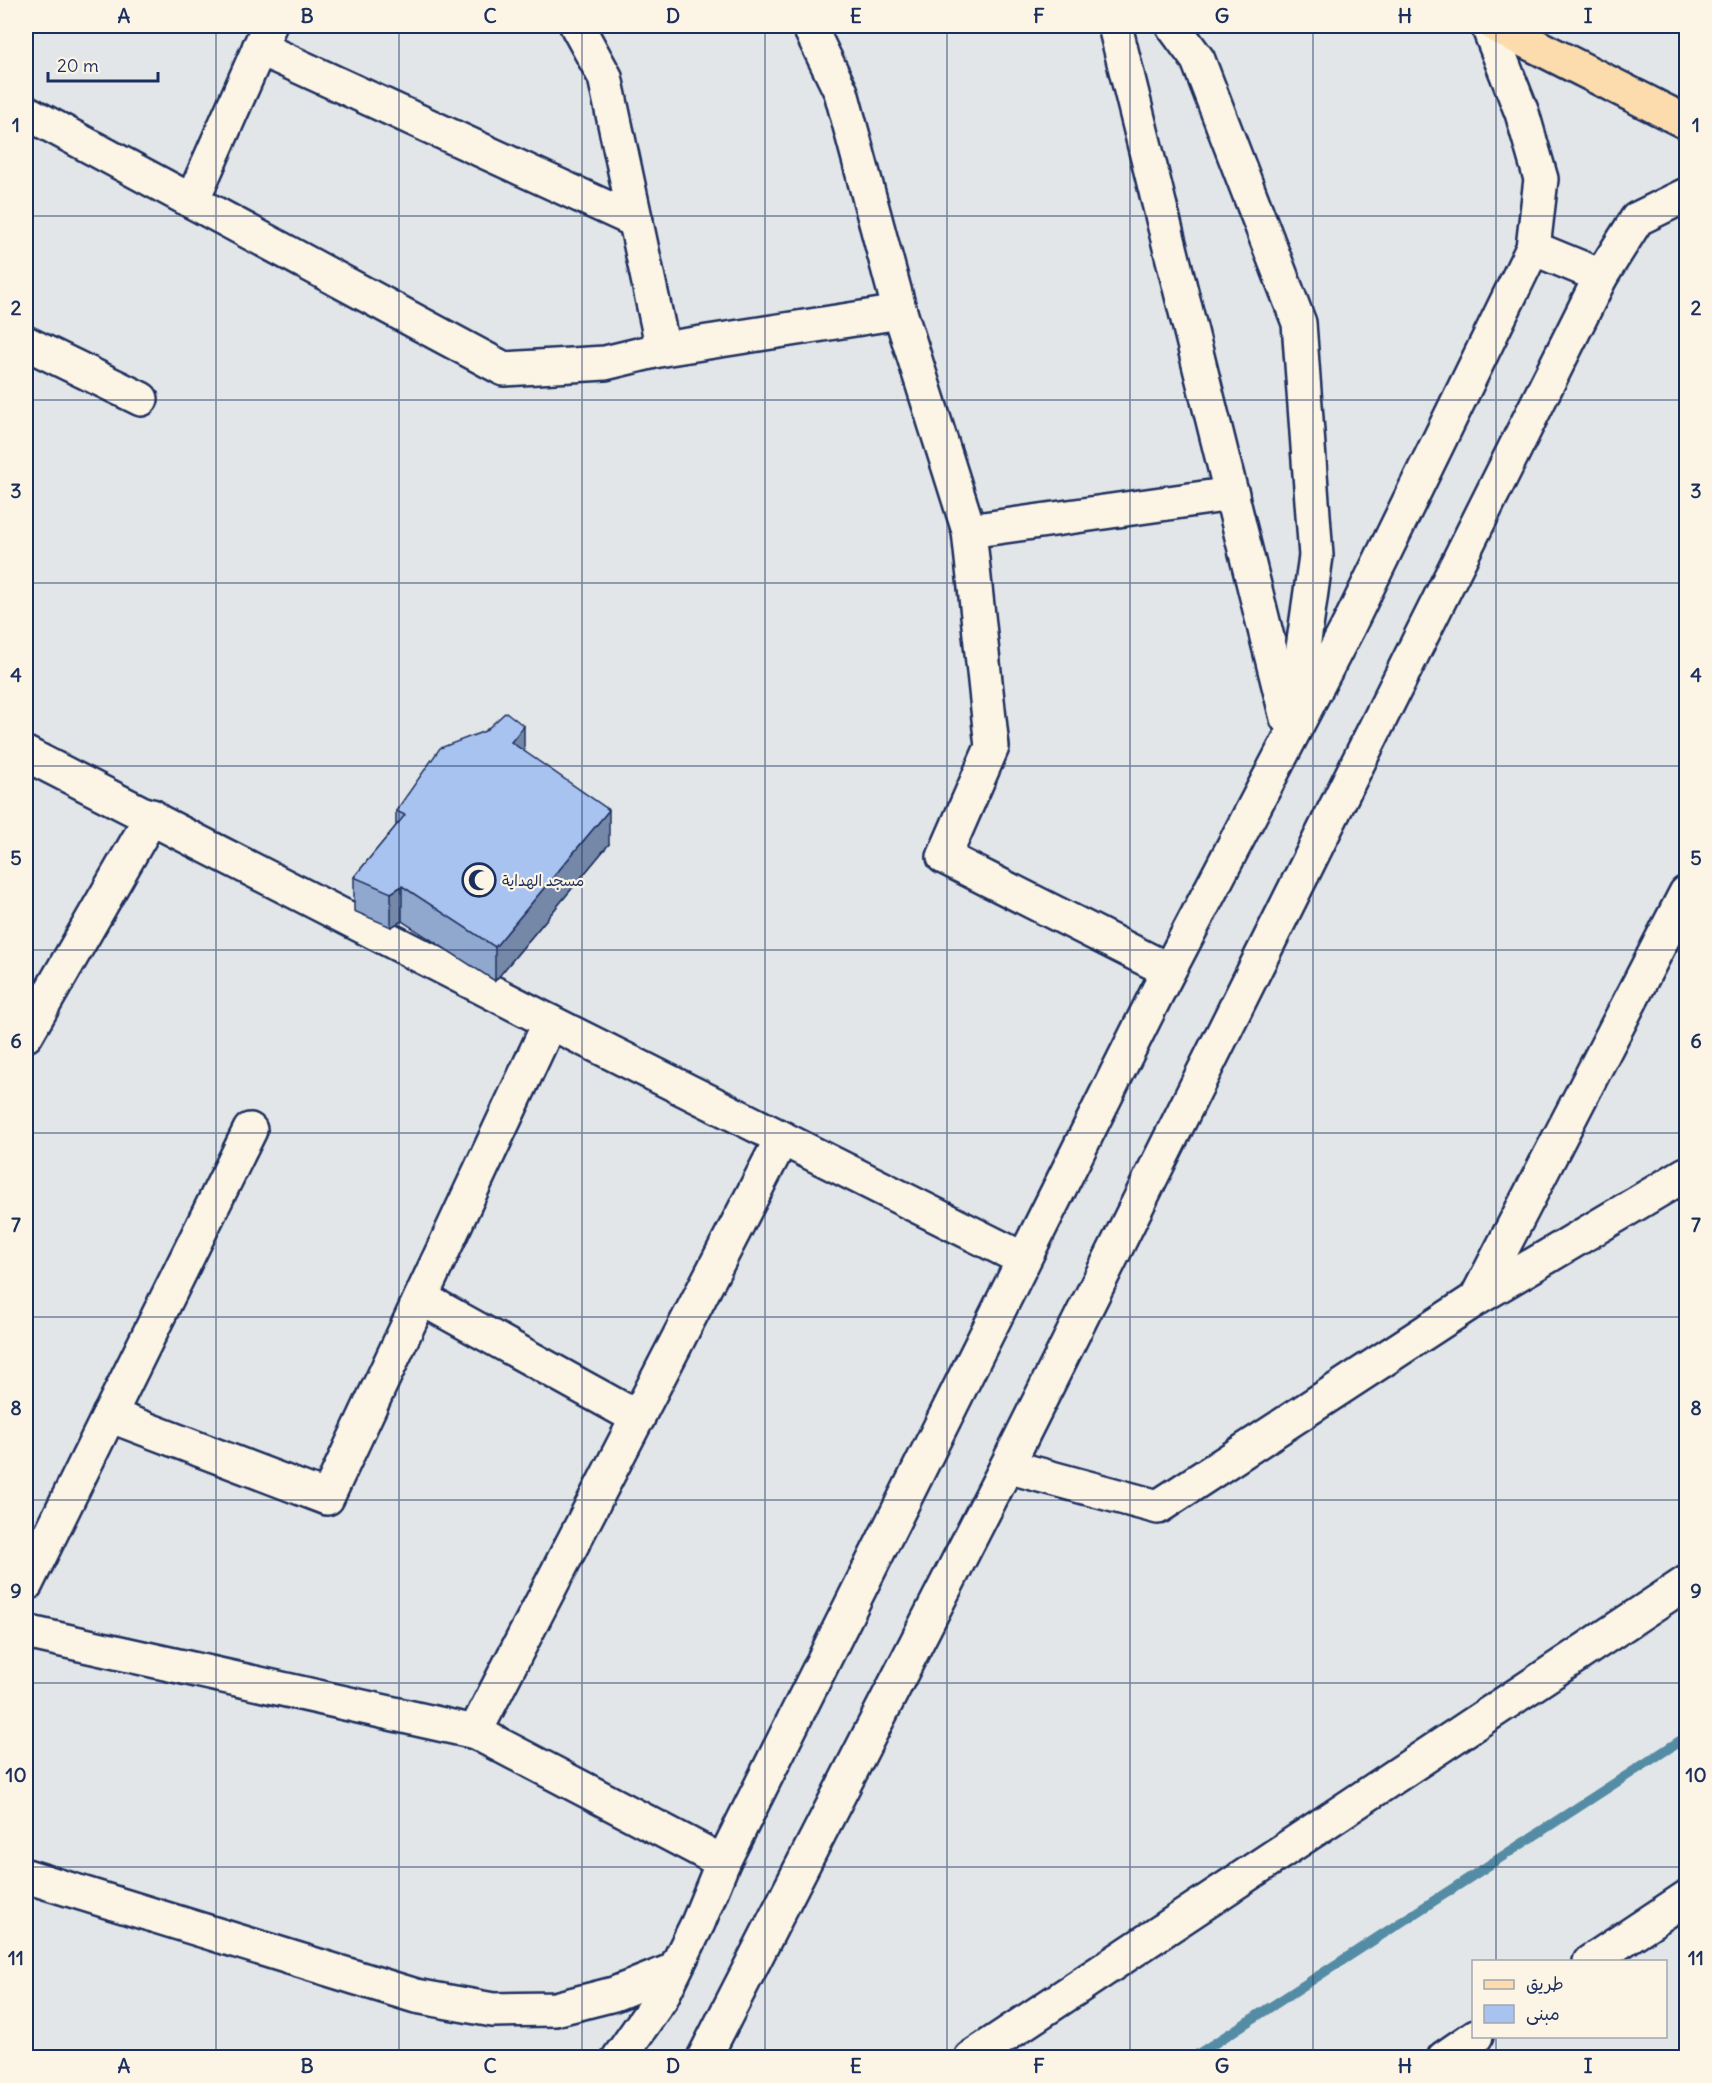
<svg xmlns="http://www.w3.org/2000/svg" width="1712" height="2083" viewBox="0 0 1712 2083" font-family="Delius,'Playpen Sans Arabic',sans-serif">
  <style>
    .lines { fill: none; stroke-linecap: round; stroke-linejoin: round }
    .stream { stroke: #548ca5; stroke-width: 10 }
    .minor-casing { stroke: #1b2f5e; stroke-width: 38 }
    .major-casing { stroke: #1b2f5e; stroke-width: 38 }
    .minor { stroke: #fcf5e5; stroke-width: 33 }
    .major { stroke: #fcdcac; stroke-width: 33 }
    .wall { fill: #91a8ce; stroke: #1b2f5e; stroke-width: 1.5 }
    .shaded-wall { fill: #7688a8; stroke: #1b2f5e; stroke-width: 1.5 }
    .building { fill: #a9c3f0; stroke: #1b2f5e; stroke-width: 1.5 }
    .grid { fill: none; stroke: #1b2f5e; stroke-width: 1.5; stroke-opacity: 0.55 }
    .labels { text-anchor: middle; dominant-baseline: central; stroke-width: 4.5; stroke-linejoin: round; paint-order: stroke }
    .poi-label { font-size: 15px; fill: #1b2f5e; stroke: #fcf5e5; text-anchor: start }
    .neatline { fill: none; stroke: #1b2f5e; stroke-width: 2 }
    .grid-label { font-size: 20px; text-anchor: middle; font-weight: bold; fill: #1b2f5e }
  </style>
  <rect width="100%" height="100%" fill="#e3e6e8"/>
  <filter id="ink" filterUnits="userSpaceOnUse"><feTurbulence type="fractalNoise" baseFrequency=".0167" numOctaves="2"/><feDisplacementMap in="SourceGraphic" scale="12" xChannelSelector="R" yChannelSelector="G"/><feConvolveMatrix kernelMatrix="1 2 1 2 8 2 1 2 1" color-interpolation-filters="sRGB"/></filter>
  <g filter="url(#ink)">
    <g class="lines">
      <polyline class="stream" points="1192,2058 1686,1737"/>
      <g class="minor-casing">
        <g id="minor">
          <polyline points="577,26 605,77 663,349"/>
          <polyline points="809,26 841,92 900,312 969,531 992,747 944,857 1168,970"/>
          <polyline points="1115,26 1287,718"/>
          <polyline points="1173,26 1198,60 1299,323 1316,556 1294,712"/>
          <polyline points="259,48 636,221"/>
          <polyline points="26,112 504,369 605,363 663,349 900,312"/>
          <polyline points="192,201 269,26"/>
          <polyline points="1533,248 1601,276"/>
          <polyline points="26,343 141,399"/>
          <polyline points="969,531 1232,494"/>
          <polyline points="26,754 550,1022 1023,1259"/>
          <polyline points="26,1035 152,816"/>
          <polyline points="421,1298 638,1418"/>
          <polyline points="1476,1299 1686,893"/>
          <polyline points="109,1415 327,1498 550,1022"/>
          <polyline points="1007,1466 1158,1507 1476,1299 1686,1174"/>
          <polyline points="26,1584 250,1130"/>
          <polyline points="26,1632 475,1732 723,1862"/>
          <polyline points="475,1732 782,1138"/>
          <polyline points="26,1876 416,1996 493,2010 555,2009 614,1994 674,1970"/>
          <polyline points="1590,1962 1686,1898"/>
          <polyline points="619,2058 661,1998 698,1923 723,1862 1156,995 1348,627 1533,248 1541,179 1522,113 1488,26"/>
          <polyline points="704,2058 1007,1466 1601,276 1637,219 1686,195"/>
          <polyline points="971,2058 1686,1583"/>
          <polyline points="1444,2058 1476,2036"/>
        </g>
      </g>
      <g class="major-casing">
        <polyline id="major" points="1496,26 1686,122"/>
      </g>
      <use href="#minor" class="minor"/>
      <use href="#major" class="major"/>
    </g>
    <polygon class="wall" points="524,751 609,844 495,981 402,921 391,927 354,911 354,877 396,826 396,811"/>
    <g class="shaded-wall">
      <polygon points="524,726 524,760 511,742"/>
      <polygon points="609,810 609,844 495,981 495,947"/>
      <polygon points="402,886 402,921 391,927 391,893"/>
    </g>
    <polygon class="building" points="506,712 524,726 511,742 609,810 495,947 402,886 391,893 354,877 405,815 396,811 440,748 485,731"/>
  </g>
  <path class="grid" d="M216 26V2058M399 26V2058M582 26V2058M765 26V2058M947 26V2058M1130 26V2058M1313 26V2058M1496 26V1962M26 216H1686M26 400H1686M26 583H1686M26 766H1686M26 950H1686M26 1133H1686M26 1317H1686M26 1500H1686M26 1683H1686M26 1867H1686M1496 2036V2058"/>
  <defs>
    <g id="mosque-ring" transform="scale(1.725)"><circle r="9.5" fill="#fcf5e5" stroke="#1b2f5e" stroke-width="1.5"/><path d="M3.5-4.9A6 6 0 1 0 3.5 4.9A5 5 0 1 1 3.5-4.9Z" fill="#1b2f5e"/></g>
  </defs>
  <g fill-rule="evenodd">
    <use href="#mosque-ring" x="479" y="880"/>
  </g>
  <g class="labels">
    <g class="poi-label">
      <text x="502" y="880">مسجد الهداية</text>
    </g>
  </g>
  <rect width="1712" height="2083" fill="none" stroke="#fcf5e5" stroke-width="66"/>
  <rect x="1472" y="1960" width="195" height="78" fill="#fcf5e5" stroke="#a2a6af" stroke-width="1.5"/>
  <rect x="1484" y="1980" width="30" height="9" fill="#fcdcac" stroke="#a2a6af" stroke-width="1.5"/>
  <text x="1526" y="1990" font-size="18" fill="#1b2f5e">طريق</text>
  <rect x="1484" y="2005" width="30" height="18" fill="#a9c3f0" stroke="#a2a6af" stroke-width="1.5"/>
  <text x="1526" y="2020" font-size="18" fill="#1b2f5e">مبنى</text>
  <path d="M48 72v9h110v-9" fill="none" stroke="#1b2f5e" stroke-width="3"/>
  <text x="57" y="72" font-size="18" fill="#1b2f5e" stroke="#fcf5e5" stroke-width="4.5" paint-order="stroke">20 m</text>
  <rect x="33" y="33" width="1646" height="2017" class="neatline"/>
  <g class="grid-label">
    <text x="124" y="23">A</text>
    <text x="307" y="23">B</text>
    <text x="490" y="23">C</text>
    <text x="673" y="23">D</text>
    <text x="856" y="23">E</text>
    <text x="1039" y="23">F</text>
    <text x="1222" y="23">G</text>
    <text x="1405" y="23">H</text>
    <text x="1588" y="23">I</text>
    <text x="16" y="132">1</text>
    <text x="1696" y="132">1</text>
    <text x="16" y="315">2</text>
    <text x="1696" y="315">2</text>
    <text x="16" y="498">3</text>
    <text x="1696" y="498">3</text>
    <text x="16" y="682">4</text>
    <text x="1696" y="682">4</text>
    <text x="16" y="865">5</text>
    <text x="1696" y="865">5</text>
    <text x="16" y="1048">6</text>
    <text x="1696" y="1048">6</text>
    <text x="16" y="1232">7</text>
    <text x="1696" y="1232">7</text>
    <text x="16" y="1415">8</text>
    <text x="1696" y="1415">8</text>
    <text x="16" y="1598">9</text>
    <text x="1696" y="1598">9</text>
    <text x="16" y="1782">10</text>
    <text x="1696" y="1782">10</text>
    <text x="16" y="1965">11</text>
    <text x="1696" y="1965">11</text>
    <text x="124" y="2073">A</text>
    <text x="307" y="2073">B</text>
    <text x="490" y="2073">C</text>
    <text x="673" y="2073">D</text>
    <text x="856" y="2073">E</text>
    <text x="1039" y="2073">F</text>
    <text x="1222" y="2073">G</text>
    <text x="1405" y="2073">H</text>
    <text x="1588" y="2073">I</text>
  </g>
</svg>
